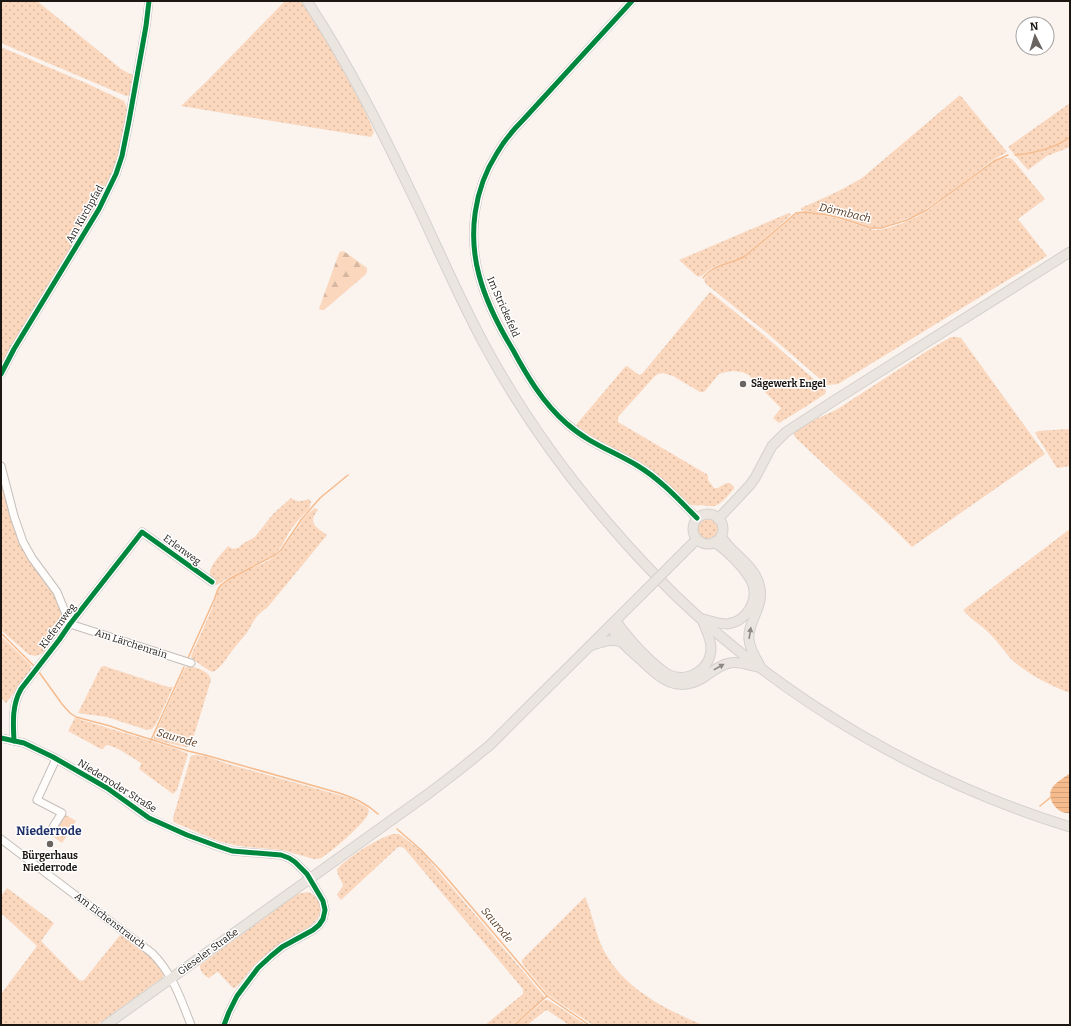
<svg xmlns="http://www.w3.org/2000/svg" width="1071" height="1026" viewBox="0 0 1071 1026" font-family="Bitter,serif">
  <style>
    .grass { fill: url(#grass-dots) }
    .forest { fill: url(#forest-firs) }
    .park { fill: url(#park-tufts) }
    .water { fill: url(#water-rules) }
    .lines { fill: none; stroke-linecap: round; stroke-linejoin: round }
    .stream { stroke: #f6bb8d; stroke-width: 1.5 }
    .minor-casing { stroke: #c5bfba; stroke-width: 9 }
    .major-casing { stroke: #d4d1ce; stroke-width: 11 }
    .minor { stroke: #fefdfc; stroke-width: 7 }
    .major { stroke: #ebe5e0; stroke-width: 9 }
    .major-bridge-casing { stroke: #d4d1ce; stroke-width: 11; stroke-linecap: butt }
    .major-bridge { stroke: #ebe5e0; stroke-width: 9 }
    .cycleway-casing { stroke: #fff; stroke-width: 8 }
    .cycleway { stroke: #00873e; stroke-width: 5 }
    .oneway { fill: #8e8884 }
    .poi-dot { fill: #6a6460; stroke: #fff; stroke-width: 1.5 }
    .labels { text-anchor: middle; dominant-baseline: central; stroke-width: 3; stroke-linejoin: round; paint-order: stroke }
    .street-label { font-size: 10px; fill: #1c1713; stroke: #fff }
    .poi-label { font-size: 10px; font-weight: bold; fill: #1c1713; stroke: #fff; text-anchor: start }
    .water-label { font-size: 11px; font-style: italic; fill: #58371c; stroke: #fff }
    .quarter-label { font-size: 12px; font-weight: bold; fill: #203169; stroke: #fff }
  </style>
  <defs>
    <pattern id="grass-dots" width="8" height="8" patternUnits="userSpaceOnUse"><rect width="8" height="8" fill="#fad7bd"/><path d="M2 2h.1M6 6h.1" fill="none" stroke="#d6b8a2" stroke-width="1.8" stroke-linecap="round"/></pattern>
    <pattern id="forest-firs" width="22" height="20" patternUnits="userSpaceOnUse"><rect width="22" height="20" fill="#fad7bd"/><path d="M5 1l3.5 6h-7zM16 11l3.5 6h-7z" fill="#d6b8a2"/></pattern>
    <pattern id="park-tufts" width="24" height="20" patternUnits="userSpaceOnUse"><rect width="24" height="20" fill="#fad7bd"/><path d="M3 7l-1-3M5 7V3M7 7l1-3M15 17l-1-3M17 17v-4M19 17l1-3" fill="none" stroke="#d6b8a2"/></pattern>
    <pattern id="water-rules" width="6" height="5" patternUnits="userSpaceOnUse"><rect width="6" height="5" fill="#f6bb8d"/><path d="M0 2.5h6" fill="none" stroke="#d2a079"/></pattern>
  </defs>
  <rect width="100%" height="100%" fill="#faf3ee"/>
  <g class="grass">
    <polygon points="1,1 37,1 121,69 130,74 135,74 132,92 130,95 126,96 1,43"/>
    <path d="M285 1H301C315 19 326 40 338 61 351 84 364 107 374 132L371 137 181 106 206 82Z"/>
    <polygon points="1,47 88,84 124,101 126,105 128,111 119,155 113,173 104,194 1,367"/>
    <path d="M960 95 1007 152 993 160 945 196 919 214 885 226 876 228 871 227 840 217 801 210V208C822 199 842 190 862 178Z"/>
    <polygon points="1070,103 1070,147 1047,156 1028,170 1008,147"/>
    <path d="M1002 158H1008L1012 159 1045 199 1018 219 1047 256 838 384 827 385 767 333 706 284 704 280C712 264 732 265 746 256L796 214C809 210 844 220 857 225 863 226 869 229 875 230 889 230 916 218 928 211L994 161Z"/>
    <path d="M789 213 791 215 745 255C734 262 720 262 709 270 705 273 703 276 698 277L679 260Z"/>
    <path d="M710 292 765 336 825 389 826 391 825 394 805 407 779 423 773 418 781 408 759 386 749 375 742 372 733 371 726 372 719 374 704 392H700L673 376 663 373 658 374 654 377 618 417V422L708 475V480L714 488C721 489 723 482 730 483L734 487V489C728 495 722 504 714 506 710 507 706 505 701 505 693 506 693 506 686 502L652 470 630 457 596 440 576 425 625 367 627 366 639 375 642 374Z"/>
    <path d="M951 337H956L961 338 1045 454 912 547C875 509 834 475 796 438L794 435 795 431 801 426 836 410 927 351Z"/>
    <polygon points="1070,429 1070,466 1057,468 1035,433 1038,431"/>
    <polygon points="1,477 20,543 30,560 55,594 63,614 64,621 61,630 57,638 49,649 41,654 35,656 28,654 1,630"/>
    <path d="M291 498C298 503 302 501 309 499L311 502 309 509C303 515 297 521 292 528 285 538 284 545 275 554L228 578 217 585C215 583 213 580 211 577 206 568 222 554 228 546L233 549 238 548 244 543 255 537 273 514Z"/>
    <path d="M315 508 318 510C307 523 316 527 327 535L267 608C254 616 254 622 246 634 240 641 234 648 228 656 224 662 220 668 213 672 208 671 198 662 192 659L191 656C198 640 206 623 213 606 216 599 217 589 223 584 239 569 266 567 281 551 293 538 300 518 315 508Z"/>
    <circle cx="708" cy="529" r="11"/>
    <path d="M1070 529V693C1050 686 1026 673 1011 659 1004 651 998 642 991 635 982 625 971 620 963 610Z"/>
    <polygon points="1,636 31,665 31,670 28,675 6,703 1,698"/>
    <polygon points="104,666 168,687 173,687 156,724 152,729 147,730 107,717 78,713 101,667"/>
    <path d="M189 666C198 668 209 671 211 680L191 745 188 747H185L155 740 154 739V736L185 668Z"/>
    <path d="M75 718 177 749 188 754 177 790 173 794 139 769 141 764V763C131 757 117 746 106 745L103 749H101L68 731Z"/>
    <path d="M194 755 205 756 228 764 350 798 368 808C369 811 369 811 368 814 365 823 330 853 321 858 318 859 317 859 314 859L282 850 247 847 234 845 218 841 178 824 174 822 173 818 191 756Z"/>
    <path d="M393 834H399L403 837 420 850 438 871 544 996V998L512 1025H485L523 994V989L404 848 401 847H398L341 900 337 895 338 893 343 886C342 880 337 876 337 869 348 857 378 838 393 834Z"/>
    <polygon points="7,888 54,923 41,941 80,981 84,980 121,934 122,934 144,949 163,970 164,975 162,978 97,1025 1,1025 1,994 37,946 1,913 1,896"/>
    <path d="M308 892C320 896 324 909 317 919 311 929 285 939 274 948 268 953 261 959 255 964 248 972 243 981 235 988H233L218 972H217L209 978C204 976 199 970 200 965L286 902 298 894Z"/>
    <path d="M585 897C592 913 595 931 602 947 621 987 664 1009 703 1025H593L548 995 534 978 523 965 522 960Z"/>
    <polygon points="545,1000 547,1000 550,1001 586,1025 569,1025 547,1010 545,1011 527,1025 515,1025"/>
  </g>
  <polygon class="forest" points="342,251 345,252 367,268 367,272 365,275 324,310 321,310 319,309 339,253"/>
  <polygon class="park" points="64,814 76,821 62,843 51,835"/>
  <path class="water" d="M1070 773V813C1059 815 1047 801 1051 790 1054 783 1064 778 1070 773Z"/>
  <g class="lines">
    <g class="stream">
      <path d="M1015 155C1035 153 1054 149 1070 137"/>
      <path d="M703 278C705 276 707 273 710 271 720 263 734 263 745 256L796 213 805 212 827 215 840 218 871 228H881L907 220 927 210 994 161 1008 155"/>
      <polyline points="1,633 35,667"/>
      <polyline points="188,658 214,600 218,589 221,585 229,579 275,555 281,550 301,520 320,498 348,475"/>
      <path d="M39 672 62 704 70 713 76 717 110 726 127 732 188 751 205 755 339 793C354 798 366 803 378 814"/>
      <polyline points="151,740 184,667"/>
      <polyline points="1040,806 1051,797"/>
      <polyline points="397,829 420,849 440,870 547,996 589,1025"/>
      <polyline points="514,1025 547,996"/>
    </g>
    <g class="minor-casing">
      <g id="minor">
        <path d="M632 1 523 120C513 130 504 141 497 153 474 189 468 234 479 275 486 302 499 327 513 350 527 376 543 403 566 423 588 443 613 451 638 466 661 480 679 500 697 518"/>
        <polyline points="1,374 14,349 99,209 116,174 122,156 129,121 146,26 149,1"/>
        <polyline points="1,466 14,516 23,542 32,558 57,592 70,624"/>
        <polyline points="70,624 191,663"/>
        <polyline points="1,738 24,743 53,757 107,788 149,818 187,835 217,846 232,851 281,855 289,858 295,862 307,874 323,901 325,910 323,919 319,925 313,930 282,947 271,956 258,968 237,996 229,1012 224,1025"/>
        <path d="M14 741C13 722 12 705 21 689L59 640 70 624 142 532 212 582"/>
        <polyline points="53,827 62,813 37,800 56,759"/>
        <path d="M1 839 152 953C172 973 181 999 191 1025"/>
      </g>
    </g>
    <g class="major-casing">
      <g id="major">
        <path d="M307 1C348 63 381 129 413 196 437 246 458 296 484 344 520 411 565 474 615 531 634 553 654 574 675 595 785 701 924 782 1070 827"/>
        <circle cx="708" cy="529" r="15"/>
        <polyline points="718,519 750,485 755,478 772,446 786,432 835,400 1070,252"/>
        <path d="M721 536C731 554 753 563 759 584 766 607 747 620 749 640 750 650 756 658 760 666"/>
        <polyline points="674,562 697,539"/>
        <path d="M703 619C710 621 719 624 727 624 745 622 758 603 753 585 748 571 727 550 714 542"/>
        <path d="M616 621C627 637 638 649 652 662 658 667 663 672 669 675 689 683 711 669 711 648 711 639 706 630 703 622"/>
        <path d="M611 626C617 640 630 650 641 660 660 678 676 694 703 678 712 672 719 665 730 663 739 661 748 665 757 667"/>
        <path d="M593 645C605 641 609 639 622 642"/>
        <polyline points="106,1025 428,794 458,771 490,745 642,594"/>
      </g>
    </g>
    <use href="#minor" class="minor"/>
    <use href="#major" class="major"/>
    <g class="major-bridge-casing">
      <polyline id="major-bridge" points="642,594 674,562"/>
    </g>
    <use href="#major-bridge" class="major-bridge"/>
    <g class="cycleway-casing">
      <g id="cycleway">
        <path d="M632 1 523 120C513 130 504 141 497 153 474 189 468 234 479 275 486 302 499 327 513 350 527 376 543 403 566 423 588 443 613 451 638 466 661 480 679 500 697 518"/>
        <polyline points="1,374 14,349 99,209 116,174 122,156 129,121 146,26 149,1"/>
        <polyline points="1,738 24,743 53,757 107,788 149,818 187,835 217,846 232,851 281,855 289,858 295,862 307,874 323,901 325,910 323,919 319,925 313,930 282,947 271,956 258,968 237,996 229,1012 224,1025"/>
        <path d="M14 741C13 722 12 705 21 689L59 640 70 624 142 532 212 582"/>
      </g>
    </g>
    <use href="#cycleway" class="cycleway"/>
  </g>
  <defs><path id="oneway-solid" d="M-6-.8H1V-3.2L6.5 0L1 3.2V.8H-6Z"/></defs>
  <g class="oneway">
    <use href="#oneway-solid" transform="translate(750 633) rotate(-81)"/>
    <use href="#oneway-solid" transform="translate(719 667) rotate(-29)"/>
  </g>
  <g class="poi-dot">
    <circle cx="743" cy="384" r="4"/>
    <circle cx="50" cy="844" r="4"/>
  </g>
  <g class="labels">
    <g class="street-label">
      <text transform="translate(85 214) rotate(-60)">Am Kirchpfad</text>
      <text transform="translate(503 307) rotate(66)">Im Strickefeld</text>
      <text transform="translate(182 550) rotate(36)">Erlenweg</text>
      <text transform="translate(58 626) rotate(-53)">Kiefernweg</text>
      <text transform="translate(131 644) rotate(18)">Am Lärchenrain</text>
      <text transform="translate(117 786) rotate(32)">Niederroder Straße</text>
      <text transform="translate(110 921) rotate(37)">Am Eichenstrauch</text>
      <text transform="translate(208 952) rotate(-36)">Gieseler Straße</text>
    </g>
    <g class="poi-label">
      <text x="751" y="384">Sägewerk Engel</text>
      <text x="50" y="856" text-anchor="middle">Bürgerhaus<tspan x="50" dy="12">Niederrode</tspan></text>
    </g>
    <g class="water-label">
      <text transform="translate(845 213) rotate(13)">Dörmbach</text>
      <text transform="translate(177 738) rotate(16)">Saurode</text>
      <text transform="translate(497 925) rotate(50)">Saurode</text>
    </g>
    <g class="quarter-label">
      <text x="49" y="831">Niederrode</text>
    </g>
  </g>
  <rect width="1071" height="1026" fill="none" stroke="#1c1713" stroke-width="4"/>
  <g transform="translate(1035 36) rotate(355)"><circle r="19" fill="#ffffff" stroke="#a4a2a1"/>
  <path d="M0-3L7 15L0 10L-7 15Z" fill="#6a6460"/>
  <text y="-6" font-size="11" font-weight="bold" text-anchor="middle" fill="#1c1713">N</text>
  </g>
</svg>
